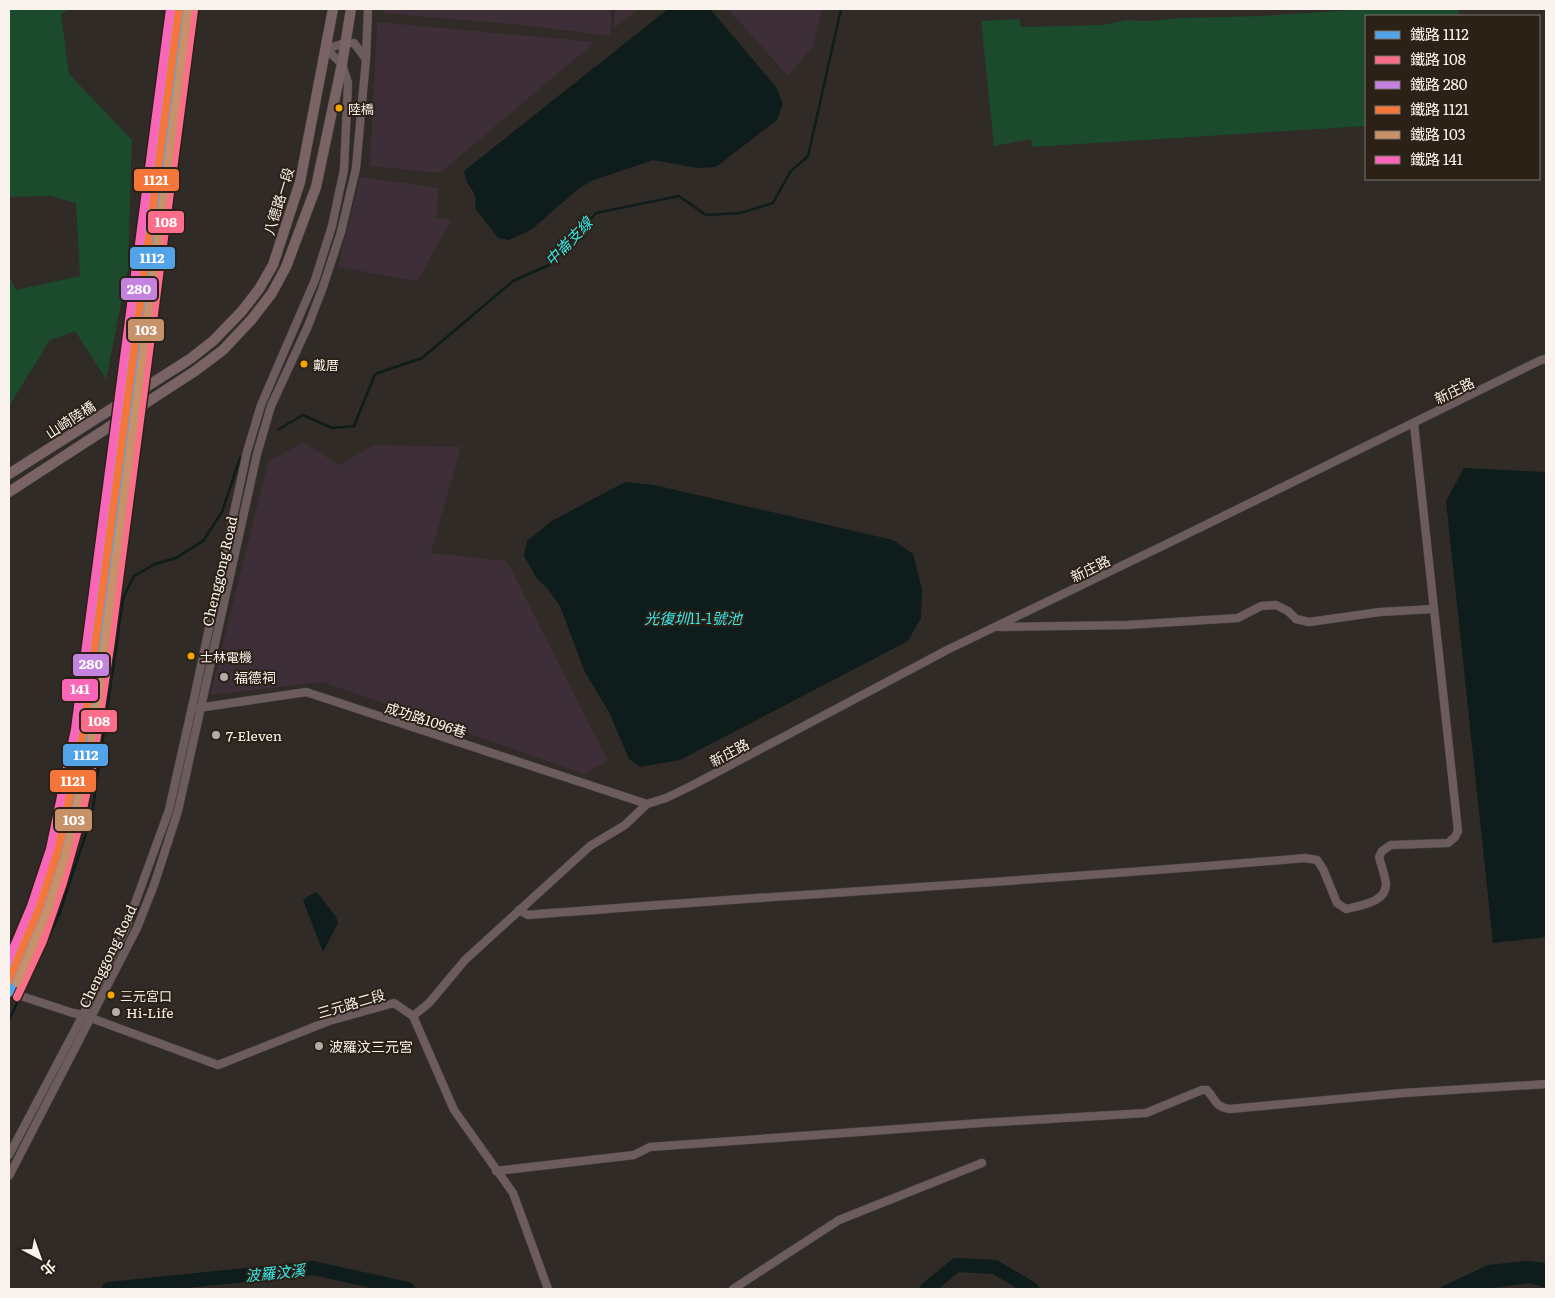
<svg xmlns="http://www.w3.org/2000/svg" width="1555" height="1298" viewBox="0 0 1555 1298" font-family="Literata,'Noto Sans TC',serif">
  <style>
    .industrial { fill: #3d2e37 }
    .green { fill: #1b4a2c }
    .water { fill: #0e1c1b }
    .lines { fill: none; stroke-linecap: round; stroke-linejoin: round }
    .stream { stroke: #0e1c1b; stroke-width: 2.5 }
    .river { stroke: #0e1c1b; stroke-width: 14 }
    .minor-tunnel { stroke: #4e4944; stroke-width: 8; stroke-dasharray: 8 4; stroke-linecap: butt }
    .minor-casing { stroke: #4b4743; stroke-width: 9 }
    .major-casing { stroke: #4b4743; stroke-width: 11 }
    .minor { stroke: #6d5c5d; stroke-width: 8 }
    .major { stroke: #796365; stroke-width: 10 }
    .rail-1-casing { stroke: #2b2117; stroke-width: 11 }
    .rail-2-casing { stroke: #2b2117; stroke-width: 11 }
    .rail-3-casing { stroke: #2b2117; stroke-width: 11 }
    .rail-4-casing { stroke: #2b2117; stroke-width: 11 }
    .rail-5-casing { stroke: #2b2117; stroke-width: 11 }
    .rail-6-casing { stroke: #2b2117; stroke-width: 11 }
    .rail-1 { stroke: #53a3e8; stroke-width: 8 }
    .rail-2 { stroke: #fb6d88; stroke-width: 8 }
    .rail-3 { stroke: #c483df; stroke-width: 8 }
    .rail-4 { stroke: #f5763a; stroke-width: 8 }
    .rail-5 { stroke: #c7916a; stroke-width: 8 }
    .rail-6 { stroke: #fa66b7; stroke-width: 8 }
    .bus-dot { fill: #f7a600; stroke: #2b2117; stroke-width: 2 }
    .poi-dot { fill: #b3ada7; stroke: #2b2117; stroke-width: 2 }
    .labels { text-anchor: middle; dominant-baseline: central; stroke-width: 4; stroke-linejoin: round; paint-order: stroke }
    .bus-label { font-size: 13px; fill: #faf3ed; stroke: #2b2117; text-anchor: start }
    .street-label { font-size: 14px; fill: #faf3ed; stroke: #2b2117 }
    .poi-label { font-size: 14px; fill: #faf3ed; stroke: #2b2117; text-anchor: start }
    .water-label { font-size: 15px; font-style: italic; fill: #37e6e9; stroke: #2b2117 }
    .line-badge { stroke: #2b2117; stroke-width: 2 }
    .badge-label { font-size: 14px; text-anchor: middle; font-weight: bold; fill: #fff }
  </style>
  <rect width="100%" height="100%" fill="#302b26"/>
  <g class="industrial">
    <polygon points="384,9 611,9 611,36 521,25 384,13"/>
    <polygon points="615,9 639,9 614,28"/>
    <polygon points="728,9 822,9 813,47 788,76"/>
    <polygon points="377,22 595,42 440,173 370,166"/>
    <polygon points="360,177 439,188 436,218 452,220 417,281 338,267"/>
    <polygon points="303,442 339,465 374,445 461,447 431,553 507,561 608,761 584,774 323,682 210,695 268,462"/>
  </g>
  <g class="green">
    <polygon points="9,9 71,9 61,14 69,74 132,140 128,268 106,379 75,331 50,340 9,406 9,276 16,290 80,276 76,203 51,196 9,197"/>
    <polygon points="1366,9 1458,9 1459,16 1366,16 1366,126 1032,147 1031,139 994,146 981,21 1020,19 1021,27 1102,25 1128,20 1149,21 1182,18 1262,16"/>
  </g>
  <g class="water">
    <path d="M668 9H710L776 87 783 104 777 120 716 167 697 168 653 160 591 181 578 189 531 230 509 240 498 238 475 208C477 196 475 194 468 184 466 181 465 175 464 171Z"/>
    <polygon points="1464,468 1546,472 1546,937 1493,943 1446,501"/>
    <polygon points="625,482 654,485 893,540 913,554 922,589 921,618 908,641 680,760 640,767 629,759 609,712 585,672 560,606 547,588 537,579 524,556 527,541 550,522"/>
    <polygon points="317,892 336,917 338,923 323,952 303,900 310,895"/>
    <polygon points="1527,1261 1546,1263 1546,1288 1530,1283 1485,1289 1441,1289 1441,1287 1488,1265"/>
  </g>
  <g class="lines">
    <g class="stream">
      <polyline points="279,429 303,415 332,428 354,426 375,374 422,358 513,281 549,265 596,213 679,196 706,215 740,213 773,203 790,172 808,156 841,9"/>
      <polyline points="9,1020 59,915 92,815 123,598 134,576 155,564 176,558 203,541 222,512 240,458"/>
    </g>
    <g class="river">
      <polyline points="109,1289 313,1268 408,1289"/>
      <polyline points="927,1289 956,1265 995,1267 1032,1289"/>
    </g>
    <polyline class="minor-tunnel" points="9,990 21,996"/>
    <g class="minor-casing">
      <g id="minor">
        <polyline points="999,627 1127,625 1238,618 1261,606 1276,605 1288,611 1296,619 1309,622 1380,612 1433,609"/>
        <polyline points="198,708 306,692 647,804"/>
        <path d="M519 910 528 915C787 894 1046 881 1305 858L1317 860 1323 869 1337 903 1346 909C1360 905 1386 903 1386 884 1385 875 1381 865 1379 857L1382 851 1391 845 1448 843 1455 837 1458 831 1414 424"/>
        <polyline points="21,996 73,1013 83,1015 218,1065 329,1021 394,1003 413,1016 454,1110 513,1193 548,1289"/>
        <polyline points="413,1016 429,1003 465,960 590,846 625,825 647,804 666,798 691,786 947,650 1179,538 1541,360 1546,359"/>
        <polyline points="9,1155 83,1015 126,928 169,810 194,698 247,452 261,405 315,280 332,226 344,170 348,83 342,64 326,49 345,43 354,43 366,59"/>
        <path d="M496 1171 634 1155 650 1147 981 1123 1146 1113 1202 1090H1207C1216 1100 1215 1107 1230 1109L1403 1093 1546 1084"/>
        <polyline points="9,1176 137,928 154,885 178,811 257,454 271,406 308,326 323,287 341,232 356,168 366,59 368,9"/>
        <polyline points="733,1289 839,1220 982,1163"/>
      </g>
    </g>
    <g class="major-casing">
      <g id="major">
        <polyline points="9,474 190,359 213,341 242,311 259,289 273,265 300,182 333,9"/>
        <polyline points="9,492 195,371 223,350 252,319 272,293 286,267 316,187 342,64 351,9"/>
      </g>
    </g>
    <use href="#minor" class="minor"/>
    <use href="#major" class="major"/>
    <g class="rail-1-casing">
      <path id="rail-1" d="M9 993C26 956 42 920 55 881 95 757 105 618 122 489 143 329 164 169 185 9"/>
    </g>
    <g class="rail-2-casing">
      <polyline id="rail-2" points="17,997 43,941 63,883 80,823 93,763 111,641 194,10"/>
    </g>
    <g class="rail-3-casing">
      <path id="rail-3" d="M9 973C23 941 37 910 47 876 84 755 95 628 111 503 133 338 155 173 176 9"/>
    </g>
    <g class="rail-4-casing">
      <polyline id="rail-4" points="9,980 39,909 58,851 84,730 179,9"/>
    </g>
    <g class="rail-5-casing">
      <polyline id="rail-5" points="17,983 47,912 66,854 93,732 188,10"/>
    </g>
    <g class="rail-6-casing">
      <polyline id="rail-6" points="9,958 31,906 50,849 75,729 170,9"/>
    </g>
    <use href="#rail-1" class="rail-1"/>
    <use href="#rail-2" class="rail-2"/>
    <use href="#rail-3" class="rail-3"/>
    <use href="#rail-4" class="rail-4"/>
    <use href="#rail-5" class="rail-5"/>
    <use href="#rail-6" class="rail-6"/>
  </g>
  <g class="bus-dot">
    <circle cx="339" cy="108" r="4.5"/>
    <circle cx="304" cy="364" r="4.5"/>
    <circle cx="191" cy="656" r="4.5"/>
    <circle cx="111" cy="995" r="4.5"/>
  </g>
  <g class="poi-dot">
    <circle cx="224" cy="677" r="5"/>
    <circle cx="216" cy="735" r="5"/>
    <circle cx="116" cy="1012" r="5"/>
    <circle cx="319" cy="1046" r="5"/>
  </g>
  <g class="labels">
    <g class="bus-label">
      <text x="348" y="108">陸橋</text>
      <text x="313" y="364">戴厝</text>
      <text x="200" y="656">士林電機</text>
      <text x="120" y="995">三元宮口</text>
    </g>
    <g class="street-label">
      <text transform="translate(278 201) rotate(-73)">八德路一段</text>
      <text transform="translate(1454 390) rotate(-26)">新庄路</text>
      <text transform="translate(70 419) rotate(-33)">山崎陸橋</text>
      <text transform="translate(1090 568) rotate(-26)">新庄路</text>
      <text transform="translate(219 571) rotate(-77)">Chenggong Road</text>
      <text transform="translate(426 719) rotate(18)">成功路1096巷</text>
      <text transform="translate(729 752) rotate(-28)">新庄路</text>
      <text transform="translate(107 956) rotate(-64)">Chenggong Road</text>
      <text transform="translate(351 1003) rotate(-16)">三元路二段</text>
    </g>
    <g class="poi-label">
      <text x="234" y="677">福德祠</text>
      <text x="226" y="735">7-Eleven</text>
      <text x="126" y="1012">Hi-Life</text>
      <text x="329" y="1046">波羅汶三元宮</text>
    </g>
    <g class="water-label">
      <text transform="translate(568 241) rotate(-46)">中崙支線</text>
      <text x="693" y="617">光復圳11-1號池</text>
      <text transform="translate(275 1272) rotate(-6)">波羅汶溪</text>
    </g>
  </g>
  <g class="line-badge">
    <rect x="133" y="168" width="47" height="24" rx="5" fill="#f5763a"/>
    <rect x="147" y="210" width="38" height="24" rx="5" fill="#fb6d88"/>
    <rect x="129" y="246" width="47" height="24" rx="5" fill="#53a3e8"/>
    <rect x="120" y="277" width="38" height="24" rx="5" fill="#c483df"/>
    <rect x="127" y="318" width="38" height="24" rx="5" fill="#c7916a"/>
    <rect x="72" y="653" width="38" height="24" rx="5" fill="#c483df"/>
    <rect x="61" y="678" width="38" height="24" rx="5" fill="#fa66b7"/>
    <rect x="80" y="709" width="38" height="24" rx="5" fill="#fb6d88"/>
    <rect x="62" y="743" width="47" height="24" rx="5" fill="#53a3e8"/>
    <rect x="49" y="769" width="48" height="24" rx="5" fill="#f5763a"/>
    <rect x="54" y="808" width="39" height="24" rx="5" fill="#c7916a"/>
  </g>
  <g class="badge-label">
    <text x="156" y="185">1121</text>
    <text x="166" y="227">108</text>
    <text x="152" y="263">1112</text>
    <text x="139" y="294">280</text>
    <text x="146" y="335">103</text>
    <text x="91" y="669">280</text>
    <text x="80" y="694">141</text>
    <text x="99" y="726">108</text>
    <text x="86" y="760">1112</text>
    <text x="73" y="786">1121</text>
    <text x="74" y="825">103</text>
  </g>
  <rect width="1555" height="1298" fill="none" stroke="#faf3ed" stroke-width="20"/>
  <rect x="1365" y="15" width="175" height="165" fill="#2b2117" stroke="#7e756d"/>
  <rect x="1375" y="31" width="25" height="8" fill="#53a3e8" stroke="#7e756d"/>
  <text x="1410" y="40" font-size="15" fill="#faf3ed">鐵路 1112</text>
  <rect x="1375" y="56" width="25" height="8" fill="#fb6d88" stroke="#7e756d"/>
  <text x="1410" y="65" font-size="15" fill="#faf3ed">鐵路 108</text>
  <rect x="1375" y="81" width="25" height="8" fill="#c483df" stroke="#7e756d"/>
  <text x="1410" y="90" font-size="15" fill="#faf3ed">鐵路 280</text>
  <rect x="1375" y="106" width="25" height="8" fill="#f5763a" stroke="#7e756d"/>
  <text x="1410" y="115" font-size="15" fill="#faf3ed">鐵路 1121</text>
  <rect x="1375" y="131" width="25" height="8" fill="#c7916a" stroke="#7e756d"/>
  <text x="1410" y="140" font-size="15" fill="#faf3ed">鐵路 103</text>
  <rect x="1375" y="156" width="25" height="8" fill="#fa66b7" stroke="#7e756d"/>
  <text x="1410" y="165" font-size="15" fill="#faf3ed">鐵路 141</text>
  <g transform="translate(40 1258) rotate(139)" stroke="#2b2117" stroke-width="4" paint-order="stroke">
  <path d="M0-4L9 19L0 12L-9 19Z" fill="#faf3ed"/>
  <text y="-8" font-size="14" font-weight="bold" text-anchor="middle" fill="#faf3ed">北</text>
  </g>
</svg>
